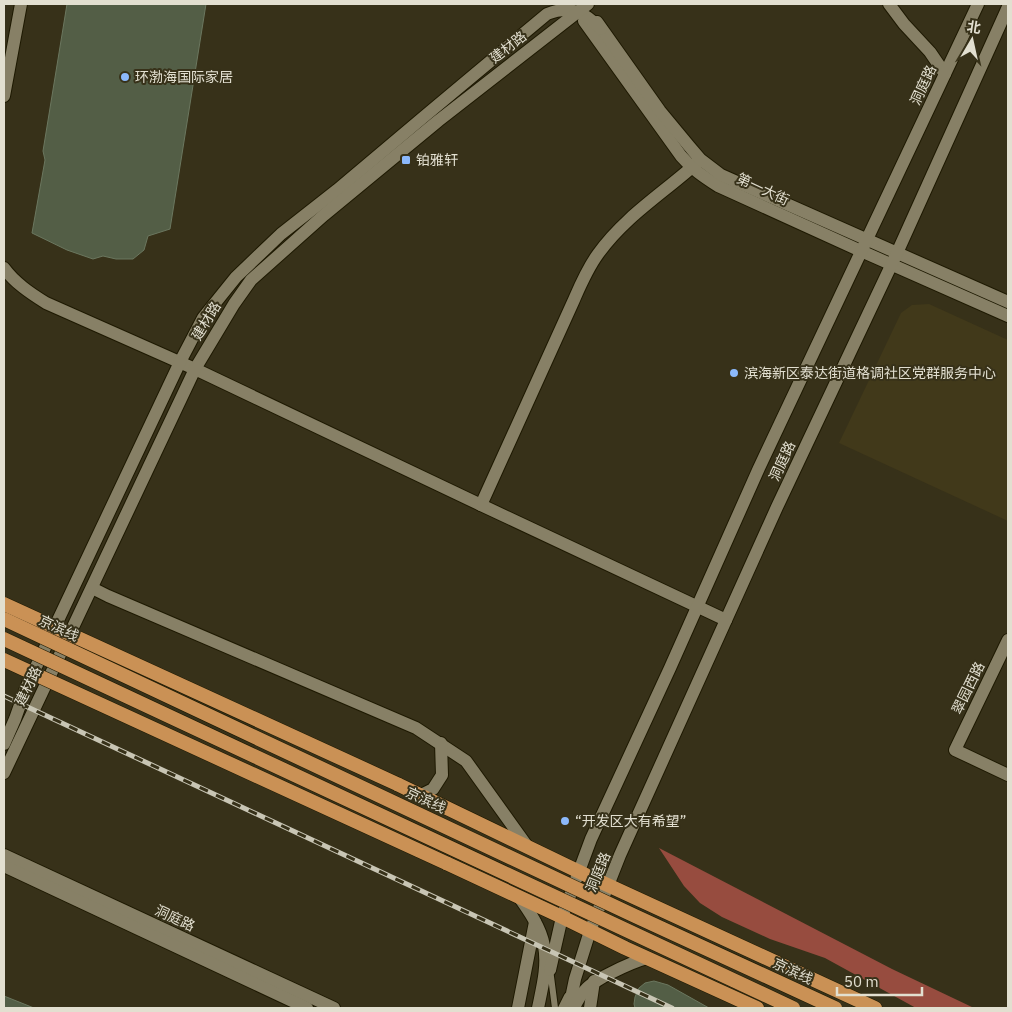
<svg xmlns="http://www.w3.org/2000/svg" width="1012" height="1012" viewBox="0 0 1012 1012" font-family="'IBM Plex Sans','Noto Sans SC',sans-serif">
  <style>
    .built { fill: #41391a }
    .forest { fill: #974c3f }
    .building { fill: #535e46; stroke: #6b775f }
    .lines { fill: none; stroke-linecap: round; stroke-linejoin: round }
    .service-casing { stroke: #1e1902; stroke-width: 8 }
    .minor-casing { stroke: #1e1902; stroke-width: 14 }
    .tertiary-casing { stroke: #1e1902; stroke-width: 14 }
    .secondary-casing { stroke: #1e1902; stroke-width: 14 }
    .trunk-casing { stroke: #1e1902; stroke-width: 15 }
    .service { stroke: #878066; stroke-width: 6 }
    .minor { stroke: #878066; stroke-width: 12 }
    .tertiary { stroke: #878066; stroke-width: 12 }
    .secondary { stroke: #878066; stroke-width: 12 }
    .trunk { stroke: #ca9155; stroke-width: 14 }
    .rail-casing { stroke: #c8c5b4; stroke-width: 5 }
    .rail { stroke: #373119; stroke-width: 3; stroke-dasharray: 9; stroke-linecap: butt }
    .trunk-bridge-casing { stroke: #1e1902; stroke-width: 15; stroke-linecap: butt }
    .trunk-bridge { stroke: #ca9155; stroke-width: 14 }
    .poi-dot { fill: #8cb9fc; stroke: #373119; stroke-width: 2 }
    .labels { text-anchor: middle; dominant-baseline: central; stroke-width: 4; stroke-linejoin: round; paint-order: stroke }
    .street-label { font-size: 14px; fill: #e2dfd0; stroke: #373119 }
    .poi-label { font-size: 14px; fill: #e2dfd0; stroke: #373119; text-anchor: start }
  </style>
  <rect width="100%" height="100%" fill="#373119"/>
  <polygon class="built" points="929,304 1008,340 1008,521 839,443 901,313 912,305"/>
  <polygon class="forest" points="659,848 892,969 974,1008 916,1008 825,958 770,939 722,917 700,903 684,886"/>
  <g class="building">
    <polygon points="67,4 206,4 170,229 148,236 144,250 133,259 116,259 103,256 93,259 67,250 32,233 45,160 43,151"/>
    <polygon points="654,981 668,985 709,1008 635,1008 634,1004 635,997 639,988 645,983"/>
    <polygon points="4,996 34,1008 4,1008"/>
  </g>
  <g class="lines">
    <g class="service-casing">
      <g id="service">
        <polyline points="550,969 555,1008"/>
        <polyline points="561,1008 567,996"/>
      </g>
    </g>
    <g class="minor-casing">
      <g id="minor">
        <polyline points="889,4 904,24 930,52 945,74"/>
        <path d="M481 505 573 302C580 286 587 269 598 254 625 216 665 192 699 161"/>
        <polyline points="92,588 108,596 416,728 466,761 527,846"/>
        <polyline points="421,795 433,789 442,775 441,743"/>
        <polyline points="4,855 334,1008"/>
        <polyline points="4,866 307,1008"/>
        <polyline points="518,1008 535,922"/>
        <polyline points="590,1008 594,981"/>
      </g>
    </g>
    <g class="tertiary-casing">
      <g id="tertiary">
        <path d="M584 21 681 156C692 169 704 177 718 186L861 251 1008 316"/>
        <polyline points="597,22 660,111 689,146 700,159 721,175 1008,302"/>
        <polyline points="4,96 21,4"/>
        <path d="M4 268C15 283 30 293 46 303L195 369 481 505 726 620"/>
        <polyline points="1008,640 955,750 1008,775"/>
        <path d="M4 744 15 719 26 688 180 362 203 318 236 277 281 234 337 190 426 115 547 14C571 5 584 12 601 29"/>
        <polyline points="4,773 195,369 234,304 251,280 324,215 438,121 588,4"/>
        <path d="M519 897C529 911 541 928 544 946 548 966 542 988 538 1008"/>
        <polyline points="550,970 562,917"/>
        <polyline points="569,1008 575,979 590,931"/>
        <path d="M574 1008C577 1001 581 994 587 988 592 983 597 981 603 977 619 969 629 963 647 958"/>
      </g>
    </g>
    <g class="secondary-casing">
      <g id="secondary">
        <polyline points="562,917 591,839 670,668 759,468 978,4"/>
        <polyline points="590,931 620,855 777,507 897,253 1008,7"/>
      </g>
    </g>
    <g class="trunk-casing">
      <g id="trunk">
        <polyline points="397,784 588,876 875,1008"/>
        <polyline points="446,863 562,917 625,948 757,1008"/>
      </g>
    </g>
    <use href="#service" class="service"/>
    <use href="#minor" class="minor"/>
    <use href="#tertiary" class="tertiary"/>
    <use href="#secondary" class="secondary"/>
    <use href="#trunk" class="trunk"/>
    <g class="rail-casing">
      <polyline id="rail" points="4,696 672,1008"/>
    </g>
    <use href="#rail" class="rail"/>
    <g class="trunk-bridge-casing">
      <g id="trunk-bridge">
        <polyline points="4,604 397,784"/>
        <polyline points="4,619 635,916 835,1008"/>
        <polyline points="4,639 793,1008"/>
        <polyline points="4,660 446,863"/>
      </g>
    </g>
    <use href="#trunk-bridge" class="trunk-bridge"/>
  </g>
  <g class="poi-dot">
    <circle cx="125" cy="77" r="5"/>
    <rect x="401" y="155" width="10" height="10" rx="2.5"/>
    <circle cx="734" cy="373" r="5"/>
    <circle cx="565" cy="821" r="5"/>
  </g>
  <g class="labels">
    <g class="street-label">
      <text transform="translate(508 47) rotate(-38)">建材路</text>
      <text transform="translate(923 85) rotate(-65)">洞庭路</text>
      <text transform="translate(763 189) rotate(25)">第一大街</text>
      <text transform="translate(206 321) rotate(-59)">建材路</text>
      <text transform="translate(782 461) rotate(-65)">洞庭路</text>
      <text transform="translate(59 628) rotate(25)">京滨线</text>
      <text transform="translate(28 686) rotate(-64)">建材路</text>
      <text transform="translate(968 688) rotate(-64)">翠园西路</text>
      <text transform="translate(426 800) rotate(25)">京滨线</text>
      <text transform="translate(598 872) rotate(-68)">洞庭路</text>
      <text transform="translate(175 918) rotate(25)">洞庭路</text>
      <text transform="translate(793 971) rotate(25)">京滨线</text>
    </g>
    <g class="poi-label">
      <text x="135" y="77">环渤海国际家居</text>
      <text x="416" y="160">铂雅轩</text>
      <text x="744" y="373">滨海新区泰达街道格调社区党群服务中心</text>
      <text x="575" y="821">“开发区大有希望”</text>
    </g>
  </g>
  <rect width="1012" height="1012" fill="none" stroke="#e2dfd0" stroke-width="10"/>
  <g transform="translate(972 40) rotate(9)" stroke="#373119" stroke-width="4" paint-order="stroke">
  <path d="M0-4L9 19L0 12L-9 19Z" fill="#e2dfd0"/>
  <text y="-8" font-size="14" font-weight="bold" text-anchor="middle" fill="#e2dfd0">北</text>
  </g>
  <path d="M837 987v8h85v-8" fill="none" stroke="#e2dfd0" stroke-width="2.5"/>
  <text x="844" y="987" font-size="15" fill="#e2dfd0" stroke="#373119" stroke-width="4" paint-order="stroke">50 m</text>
</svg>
